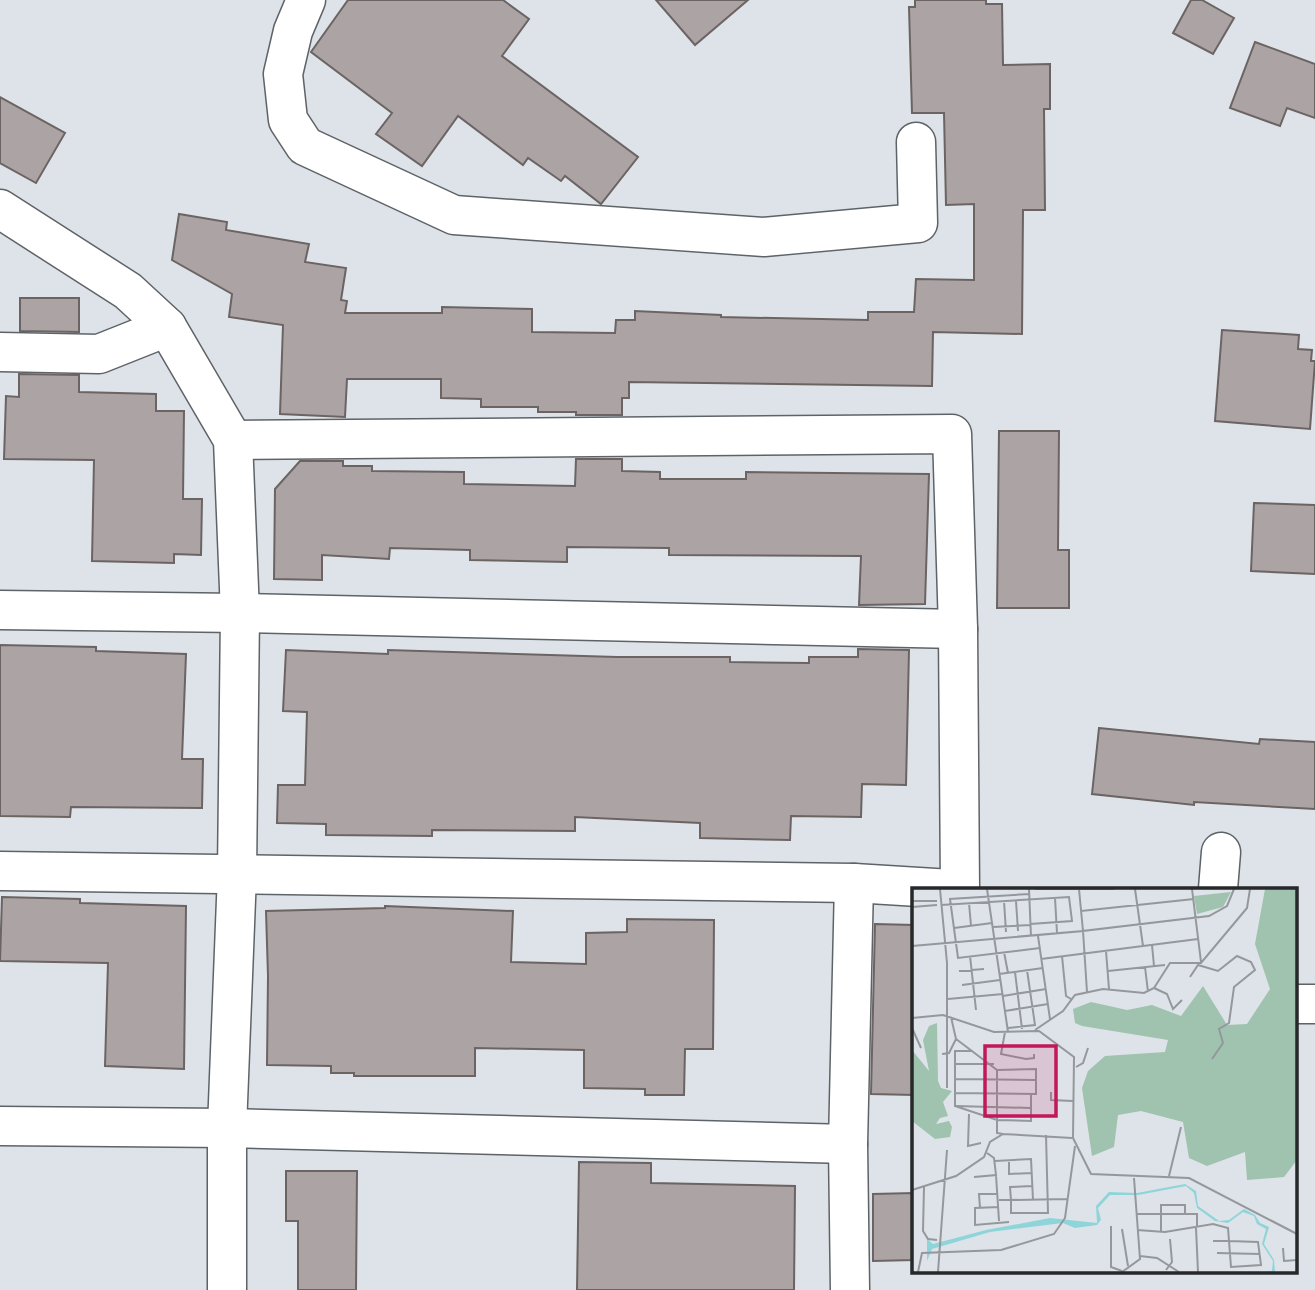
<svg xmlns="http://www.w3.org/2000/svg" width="1315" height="1290" viewBox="0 0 1315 1290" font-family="'Space Grotesk',sans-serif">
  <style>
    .building { fill: #aca4a4; stroke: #6b6463; stroke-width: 2 }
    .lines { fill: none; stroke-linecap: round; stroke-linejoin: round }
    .street-casing { stroke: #5e6367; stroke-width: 41 }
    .street { stroke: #fff; stroke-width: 38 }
    .inset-road { fill: none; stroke: #94989c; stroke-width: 2 }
    .view { fill: #c2185b; fill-opacity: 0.15; stroke: #c2185b; stroke-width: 3.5 }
    .inset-edge { fill: none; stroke: #26282a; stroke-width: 3.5 }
  </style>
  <rect width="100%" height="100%" fill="#dde3e8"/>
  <g class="building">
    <polygon points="348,0 503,0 529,19 502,56 638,157 601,204 565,176 561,181 528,158 523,165 458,116 422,166 376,134 392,113 311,52"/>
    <polygon points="656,0 748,0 695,45"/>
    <polygon points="915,0 986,0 986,4 1002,4 1003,65 1050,64 1050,109 1044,109 1045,210 1023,210 1022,334 933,332 932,386 629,382 629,398 622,398 622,415 576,415 576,412 538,412 538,407 481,407 481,399 441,398 441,379 347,379 345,417 280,414 283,325 229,317 232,294 172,260 179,214 227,222 226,230 309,244 305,262 346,268 341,300 347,301 345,313 442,313 442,307 532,309 532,332 615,333 616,320 635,320 635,311 721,315 721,317 868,320 868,312 914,312 916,279 974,280 974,204 946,205 944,113 912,113 909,7 915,7"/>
    <polygon points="1191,0 1202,0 1234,18 1213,54 1173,33"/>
    <polygon points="1255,42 1315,64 1315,118 1287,108 1280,126 1230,108"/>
    <polygon points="0,97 65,133 36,183 0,163"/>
    <polygon points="20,298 79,298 79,332 20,331"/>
    <polygon points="1222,330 1299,335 1298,349 1312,350 1311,361 1315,361 1310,429 1215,421"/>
    <polygon points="19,374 79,375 79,392 156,394 156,411 184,411 183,499 202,499 201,555 174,554 174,563 92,561 94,460 4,459 6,396 19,397"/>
    <polygon points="999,431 1059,431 1058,550 1069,550 1069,608 997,608"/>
    <polygon points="576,459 622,459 622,471 660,472 660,479 746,479 746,472 929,474 925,604 859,605 861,556 669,555 669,548 567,547 567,562 470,560 470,550 390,548 389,559 322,555 322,580 274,579 275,489 300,461 343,461 343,466 372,466 372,471 464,472 464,484 575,486"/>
    <polygon points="1254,503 1315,505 1315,574 1251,571"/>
    <polygon points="0,645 96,647 96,651 186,654 182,759 203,759 202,808 71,807 70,817 0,816"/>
    <polygon points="858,649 909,650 906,785 862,784 861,817 791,816 790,840 700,838 700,823 575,817 575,831 432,830 432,836 326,835 326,824 277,823 278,785 305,785 307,712 283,711 286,650 388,654 388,650 617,657 730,657 730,662 809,663 809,657 858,657"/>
    <polygon points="1099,728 1259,744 1260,739 1315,742 1315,809 1194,802 1194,805 1092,794"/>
    <polygon points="2,897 80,899 80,903 186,906 184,1069 105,1066 108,963 0,961"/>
    <polygon points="385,906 513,911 511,962 586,964 586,933 627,932 627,919 714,920 713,1049 685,1049 684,1095 645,1095 645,1089 584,1088 584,1050 475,1048 475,1076 354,1076 354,1073 331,1073 331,1066 267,1065 268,976 266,911 385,908"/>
    <polygon points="875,924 914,925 914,1095 871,1094"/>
    <polygon points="579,1162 651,1163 651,1183 795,1186 794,1290 577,1290"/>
    <polygon points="286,1171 357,1171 356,1290 298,1290 298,1221 286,1221"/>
    <polygon points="914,1193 914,1260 873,1261 873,1194"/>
  </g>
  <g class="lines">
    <g class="street-casing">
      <g id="street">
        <polyline points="306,0 293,31 283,74 288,120 305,146 454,215 764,237 918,223 916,142"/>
        <polyline points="0,209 128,291 167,327 233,440 240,613 237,874 227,1128 227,1290"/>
        <polyline points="0,352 99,354 167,327"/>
        <polyline points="233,440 952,434 958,629 960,889"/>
        <polyline points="0,610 240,613 958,629"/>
        <polyline points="0,871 854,883 951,889"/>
        <polyline points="1218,889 1221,852"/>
        <polyline points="1296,1004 1315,1004"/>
        <polyline points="0,1126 227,1128 848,1144"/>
        <polyline points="850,1290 848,1144 854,883"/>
      </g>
    </g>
    <use href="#street" class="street"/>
  </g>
  <g transform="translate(912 888)">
    <rect width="385" height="385" fill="#dde3e8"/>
    <path d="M353 1H385V272L372 289 335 292 333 264 295 278 277 270 271 234 229 223 206 227 202 259 180 268 170 200 176 183 193 168 253 164 256 152 170 138 163 135 161 121 179 114 215 122 240 117 269 128 291 98 315 137 335 136 358 101 343 56ZM319 4 311 19 285 26 282 8ZM25 135 26 193 29 200 40 203 31 214 36 228 28 230 24 236 37 233 40 239 38 249 23 251 0 233V162L17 183 11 152 17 138Z" fill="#9fc3ae"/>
    <path d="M273 296 284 303 286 318 307 333 317 332 332 321 343 327 348 335 357 339 352 356 362 372 363 384H350L360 383 361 373 350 356 354 341 345 336 342 328 331 324 316 335 303 333 285 320 282 305 274 298 226 307H198L186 320 189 332 185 337 163 340 151 335 78 344 20 361 15 373V351L21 356 74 342 138 330 185 335 184 318 197 304 225 305Z" fill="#8ed5da"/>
    <path class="inset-road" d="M28 1 35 75V200M75 1 96 144M117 1 119 49M123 1H202M223 1 231 58M280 1 289 74M143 10 145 45M37 11 117 6M38 11 46 70 128 60M0 13H25M92 13 94 44M104 13 106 43M57 15 59 38M29 17 157 9 160 33 118 36M0 19 25 17M169 23 282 11M81 39 118 37M42 40 80 35M126 48 138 131M240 57 242 78M0 58 171 43 167 1M194 63 197 101M92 64 96 85M58 68 64 122M150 68 154 108 159 111M129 71 286 51M233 79 236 104M47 83 72 81M196 83 253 77M103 84 110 141M87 86 131 80M278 89 286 77 306 83 325 68 339 74 343 82 322 99 317 135 307 141 311 155 300 171M50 97 88 92M242 100 255 106 261 121 270 112M175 104 171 43 297 28 315 18 322 1M91 108 134 101M36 111 91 106M93 123 136 116M31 127 82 144 127 143 162 169 161 250 179 286 277 290 385 346M39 129 44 151 85 182V245L91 246M0 130 31 127M0 140 9 160M96 140 123 137 115 82M123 142 151 123 163 107 191 101 232 105 242 100 258 75H289L335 20 338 1M93 144 89 166 114 171 122 170V166M61 163H43V218L85 232 119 233V206M30 166 37 165 44 151M43 176H82M164 179 171 175 176 160M43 191 124 192M139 204V212L161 213M43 205 124 206V181L85 182M44 218 118 220M57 226 56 258 69 255M97 272V286L119 285M83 273 119 271 121 312M84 287 87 333M257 288 269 239M62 289 84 287 82 270 75 265M120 298 98 299 99 312 155 311M12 299 11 343 16 351 25 352M0 302 44 288 72 269 78 254 91 246 160 250M87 312H99V325H136L134 247M87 319 63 320V337L97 334M68 320 67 306H86M224 326H285V340M199 338V379L210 383M284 340 286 384M210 341 216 378M225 342 253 344 301 336 316 340 317 353H301M249 344V317H273V326M317 353 346 354 349 377 319 379ZM371 360 372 373 385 372M305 365 348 366M228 368 245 370 267 384M254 382 260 374 258 351M6 384 10 365 89 362 142 346 153 330 163 258M26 384 35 262M210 384 228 371 222 290"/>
    <path class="view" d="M73 158H144V228H73Z"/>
    <rect width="385" height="385" class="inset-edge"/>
  </g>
</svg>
